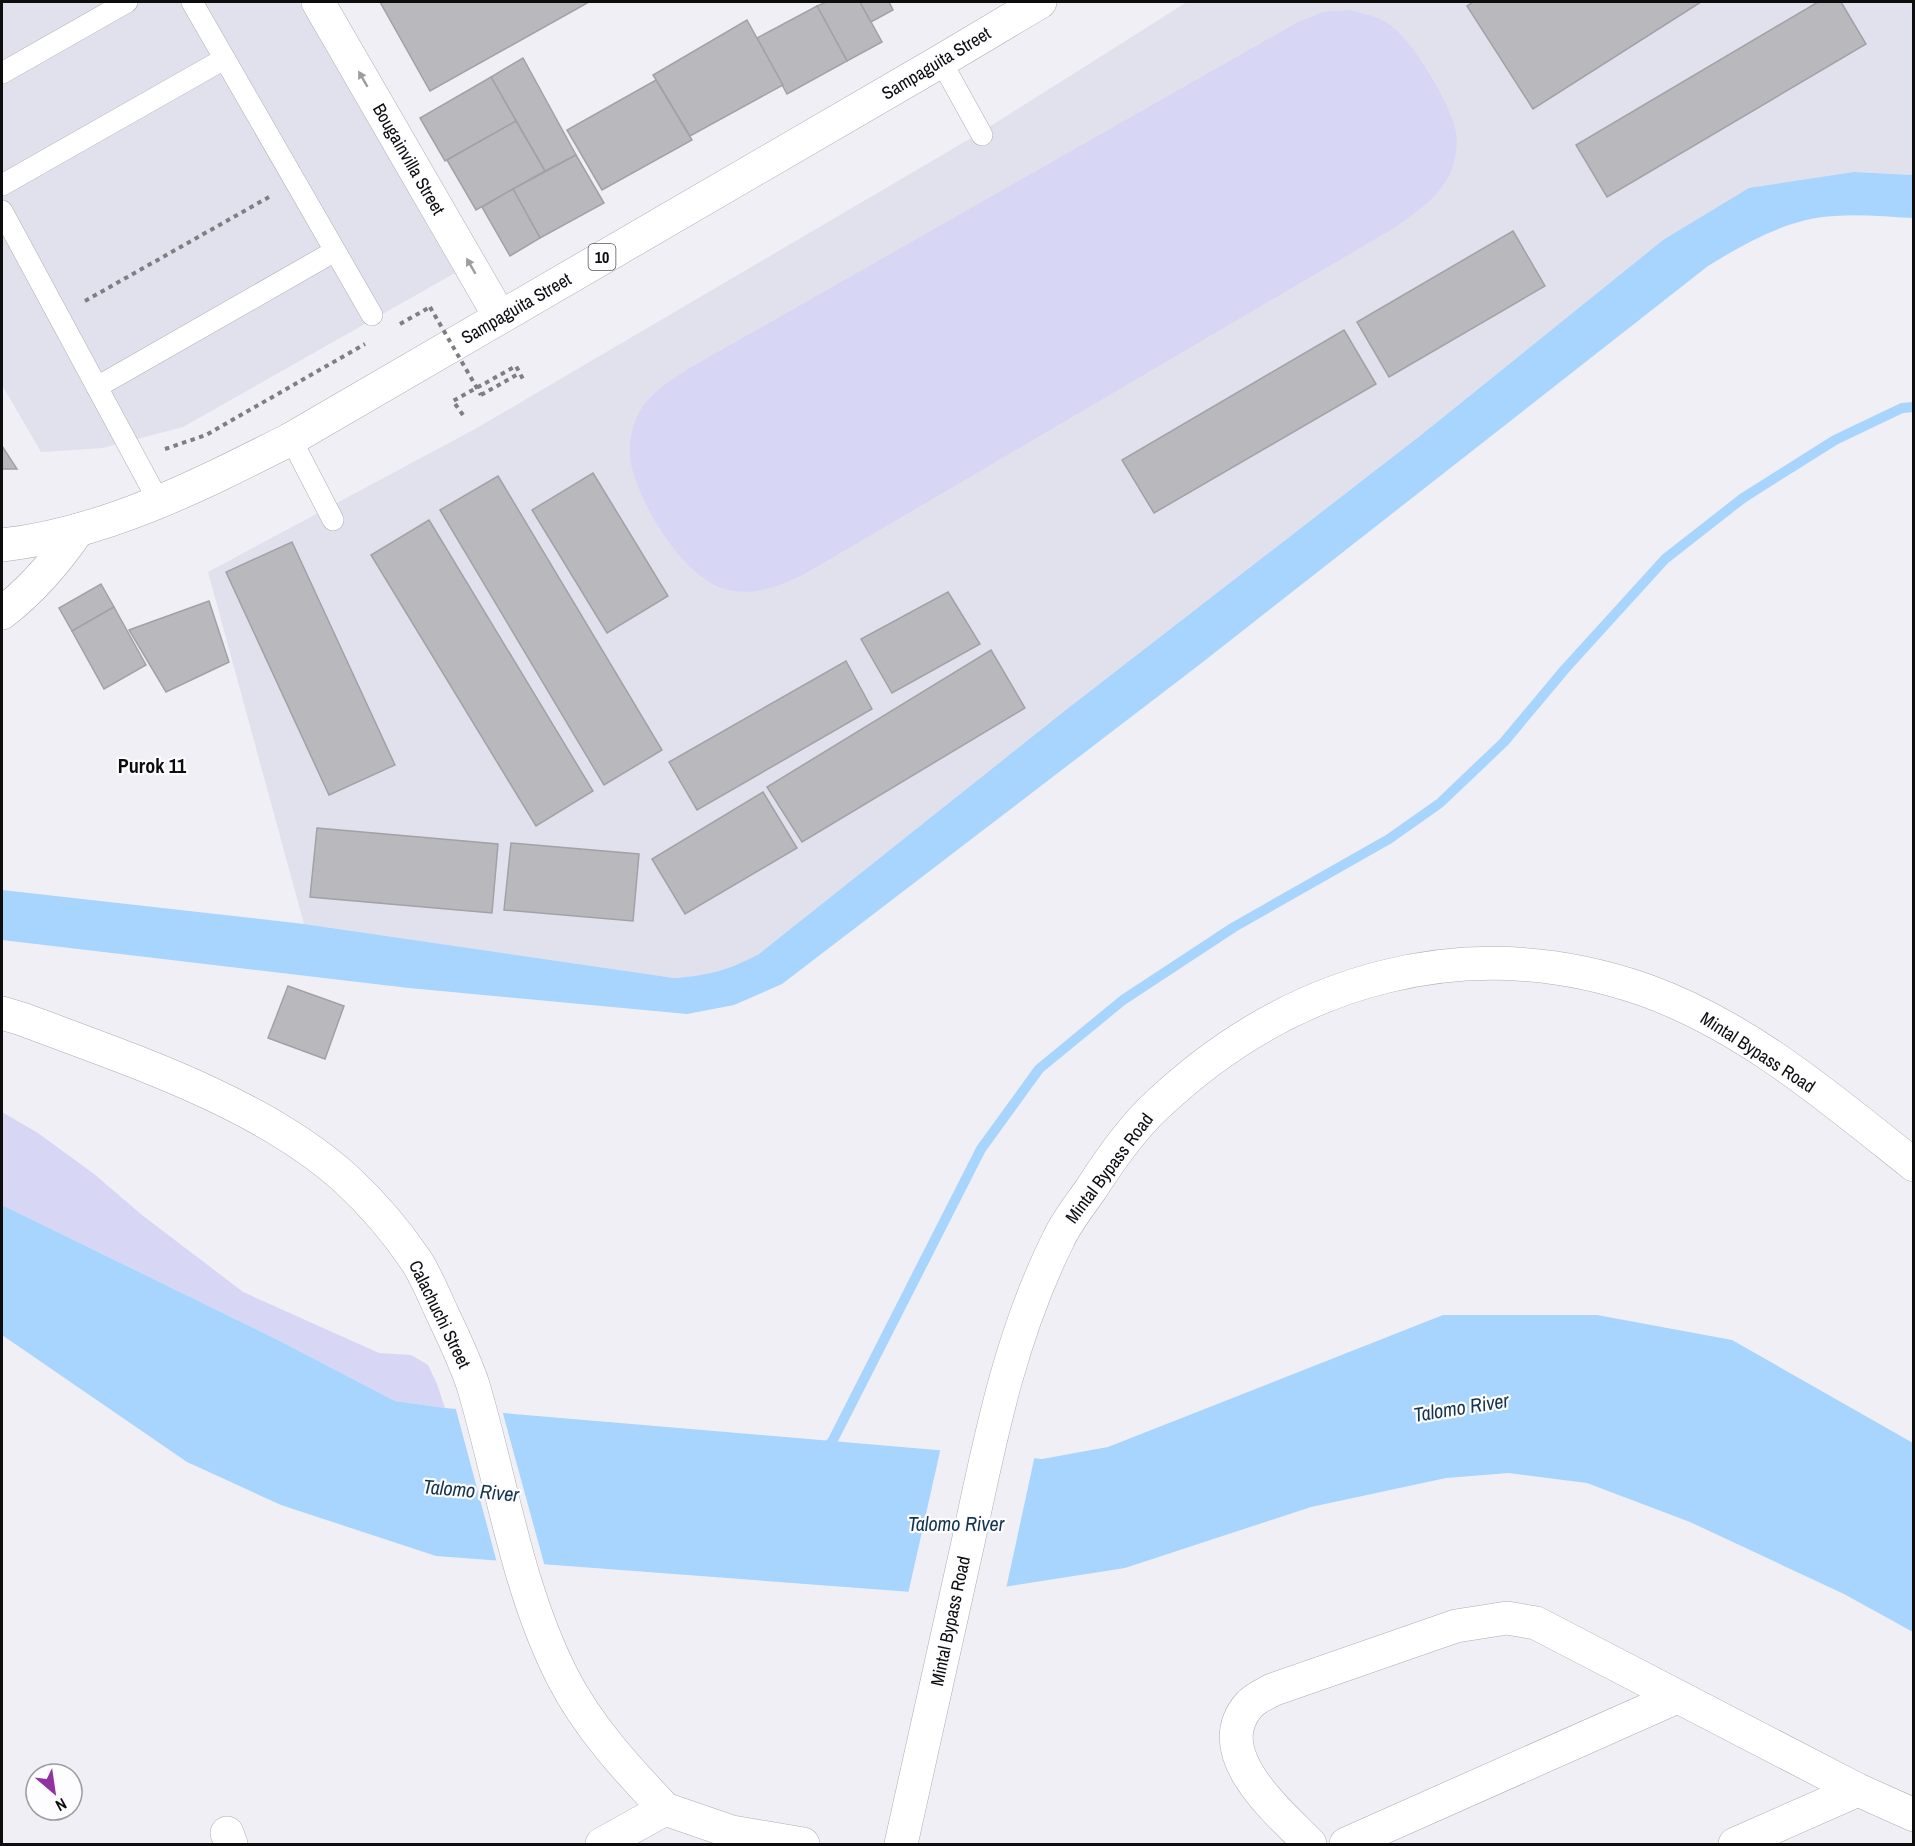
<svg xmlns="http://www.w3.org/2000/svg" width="1915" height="1846" viewBox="0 0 1915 1846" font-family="'Archivo Narrow',sans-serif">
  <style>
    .built { fill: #e1e1ed }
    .green { fill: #d7d6f4 }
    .water { fill: #a8d5fd }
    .pier { fill: #efeff5 }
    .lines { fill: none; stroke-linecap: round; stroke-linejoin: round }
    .stream { stroke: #a8d5fd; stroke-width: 10 }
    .building { fill: #b8b8bd; stroke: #a2a1a7; stroke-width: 1.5 }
    .lane-casing { stroke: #aeaeb3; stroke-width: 22 }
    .street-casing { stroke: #aeaeb3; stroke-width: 34 }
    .secondary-casing { stroke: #aeaeb3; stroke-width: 34 }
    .primary-casing { stroke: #aeaeb3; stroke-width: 34 }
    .highway-casing { stroke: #aeaeb3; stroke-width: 34 }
    .path { stroke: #7f7f83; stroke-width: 4; stroke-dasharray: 4.5 4.5; stroke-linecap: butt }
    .lane { stroke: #fff; stroke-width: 21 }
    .street { stroke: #fff; stroke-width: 33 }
    .secondary { stroke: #fff; stroke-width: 33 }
    .primary { stroke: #fff; stroke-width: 33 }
    .highway { stroke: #fff; stroke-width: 33 }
    .path-bridge { stroke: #7f7f83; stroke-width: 4; stroke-dasharray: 4.5 4.5; stroke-linecap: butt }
    .oneway { fill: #9e9e9f }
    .labels { text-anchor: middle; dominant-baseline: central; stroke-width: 4.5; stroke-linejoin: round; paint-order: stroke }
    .shield { fill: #fdfdff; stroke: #555556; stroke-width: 1.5 }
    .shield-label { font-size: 16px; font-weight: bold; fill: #0d0d0e }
    .street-label { font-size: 18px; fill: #0d0d0e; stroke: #fdfdff }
    .neighbourhood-label { font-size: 20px; font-weight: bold; fill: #0d0d0e; stroke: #fdfdff }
    .water-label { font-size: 20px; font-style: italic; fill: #14354f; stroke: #fdfdff }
  </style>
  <rect width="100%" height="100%" fill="#efeff5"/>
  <g class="built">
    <polygon points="2,2 299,2 455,273 183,427 103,448 41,452 2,385"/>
    <polygon points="1187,2 1913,2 1913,175 1854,172 1663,240 1421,435 1067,709 759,954 737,966 708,975 674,978 304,924 208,572 475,429 978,134"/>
  </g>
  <g class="green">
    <path d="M1349 10C1365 14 1382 17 1395 29 1416 47 1456 111 1457 139 1457 146 1456 155 1454 162 1446 193 1419 210 1394 228L808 572C782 585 759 596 729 590 685 582 640 505 631 464 628 448 631 425 640 411 651 392 670 381 688 369L1298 22 1323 12Z"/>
    <polygon points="2,1112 38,1133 94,1174 142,1215 243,1292 379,1353 411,1355 428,1365 437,1384 445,1408 395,1401 274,1338 2,1205"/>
  </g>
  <g class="water">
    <path d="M1854 172 1913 175V218C1888 217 1861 214 1835 216 1789 218 1747 242 1708 266L1199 665 782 984 734 1005 687 1014 409 988 2 940V890L304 924 674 978C710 975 727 971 759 954L1067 709 1421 435 1663 240 1749 188Z"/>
    <polygon points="2,1205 274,1338 395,1401 445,1408 1042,1459 1108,1447 1443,1315 1597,1315 1732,1340 1913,1443 1913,1632 1844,1594 1690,1522 1587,1483 1509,1473 1446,1478 1311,1507 1125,1568 952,1595 436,1556 281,1505 187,1462 2,1335"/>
  </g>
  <g class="pier">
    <polygon points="455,1406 502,1410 545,1567 497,1563"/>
    <polygon points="941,1447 1035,1455 1006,1589 952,1598 908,1594"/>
  </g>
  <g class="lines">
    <polyline class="stream" points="826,1449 833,1440 981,1149 1039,1069 1123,1000 1234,927 1389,839 1440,803 1504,742 1565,669 1665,559 1743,498 1835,440 1902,408 1914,407"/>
  </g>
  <g class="building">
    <polygon points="380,2 589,2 430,91"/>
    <polygon points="826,2 860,2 882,42 847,61 817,6"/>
    <polygon points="860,2 889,2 893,10 871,22"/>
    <polygon points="1473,2 1701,2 1533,109 1467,6"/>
    <polygon points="1818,2 1841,2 1866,44 1607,197 1576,145"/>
    <polygon points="817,6 847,61 787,94 757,38"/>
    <polygon points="747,20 783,85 690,136 653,75"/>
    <polygon points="523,58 576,155 545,171 491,77"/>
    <polygon points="491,77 516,121 445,161 420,118"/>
    <polygon points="656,80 692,140 602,190 567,130"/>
    <polygon points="516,121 545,171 476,210 447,160"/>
    <polygon points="576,155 604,203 540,238 513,189"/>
    <polygon points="513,189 540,238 510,256 482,207"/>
    <polygon points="1513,231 1545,286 1389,377 1357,322"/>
    <polygon points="1344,330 1376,384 1154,513 1122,460"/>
    <polygon points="2,446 17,469 2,469"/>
    <polygon points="593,473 668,596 607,633 532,510"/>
    <polygon points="498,476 662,750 604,785 440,510"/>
    <polygon points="429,520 593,791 536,826 371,555"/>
    <polygon points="292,542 395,765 329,795 226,572"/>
    <polygon points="101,584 114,607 72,631 59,608"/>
    <polygon points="948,592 980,644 892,693 861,639"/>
    <polygon points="209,601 229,662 166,692 129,630"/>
    <polygon points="114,607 146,665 104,689 72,631"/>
    <polygon points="991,650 1025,708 802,842 767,787"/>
    <polygon points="846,661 872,709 697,810 669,762"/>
    <polygon points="763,792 797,848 685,914 652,859"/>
    <polygon points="317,828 498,844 492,913 310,897"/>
    <polygon points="511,843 639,854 633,921 504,910"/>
    <polygon points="288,986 344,1006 325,1059 268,1038"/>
  </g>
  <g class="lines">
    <g class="lane-casing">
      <g id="lane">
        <polyline points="192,2 372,315"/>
        <polyline points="941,61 982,135"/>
        <polyline points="2,73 127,2"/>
        <polyline points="2,185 224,59"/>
        <polyline points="2,211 159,502"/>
        <polyline points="97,387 335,251"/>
        <polyline points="291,439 333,520"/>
      </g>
    </g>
    <g class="street-casing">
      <g id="street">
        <polyline points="318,2 500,317"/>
        <polyline points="227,1833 231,1844"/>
        <path d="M1310 1844C1279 1812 1207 1753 1249 1705 1254 1699 1265 1694 1272 1690L1456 1626 1507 1618 1536 1623 1858 1790 1914 1815"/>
        <polyline points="1346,1844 1677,1697"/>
        <polyline points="1735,1844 1858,1790"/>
      </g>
    </g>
    <g class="secondary-casing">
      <g id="secondary">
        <path d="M2 613C32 590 56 562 78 530"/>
        <path d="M2 1013 22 1019C128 1059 261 1102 346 1179 373 1204 397 1232 417 1262 427 1278 435 1298 443 1315 454 1338 465 1361 473 1385 502 1482 516 1585 562 1676 588 1727 626 1768 665 1809"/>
      </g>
    </g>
    <g class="primary-casing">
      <g id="primary">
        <polyline points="602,1844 665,1809 732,1832 803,1844"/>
        <path d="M901 1844C924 1742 946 1640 969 1538 991 1434 1011 1334 1059 1238 1067 1221 1080 1205 1091 1189 1109 1161 1132 1128 1157 1105 1292 978 1467 928 1645 990 1746 1026 1831 1099 1914 1165"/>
      </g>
    </g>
    <g class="highway-casing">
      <path id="highway" d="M2 545C104 534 200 485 291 439L941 61 1040 2"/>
    </g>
    <g class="path">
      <polyline points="85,301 269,197"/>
      <polyline points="400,324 430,307"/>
      <polyline points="481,395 520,373"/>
      <polyline points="463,415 453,401 516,366 524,381"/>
      <polyline points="165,449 206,435 365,344"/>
    </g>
    <use href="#lane" class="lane"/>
    <use href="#street" class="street"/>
    <use href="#secondary" class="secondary"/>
    <use href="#primary" class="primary"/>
    <use href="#highway" class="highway"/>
    <polyline class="path-bridge" points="430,307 481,395"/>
  </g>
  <defs><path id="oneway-solid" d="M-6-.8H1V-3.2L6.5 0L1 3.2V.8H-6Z" transform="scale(1.5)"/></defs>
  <g class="oneway">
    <use href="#oneway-solid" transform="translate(363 79) rotate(-120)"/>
    <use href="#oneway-solid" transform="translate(471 266) rotate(-120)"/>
  </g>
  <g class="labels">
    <rect class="shield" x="588.5" y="244" width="27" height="26" rx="4.5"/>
    <g class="shield-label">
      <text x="602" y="257">10</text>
    </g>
    <g class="street-label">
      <text transform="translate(936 63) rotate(-31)">Sampaguita Street</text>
      <text transform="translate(409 159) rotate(60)">Bougainvilla Street</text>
      <text transform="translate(516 308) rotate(-30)">Sampaguita Street</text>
      <text transform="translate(1758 1052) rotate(33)">Mintal Bypass Road</text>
      <text transform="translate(1109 1168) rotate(-53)">Mintal Bypass Road</text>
      <text transform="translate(440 1314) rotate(64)">Calachuchi Street</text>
      <text transform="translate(950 1621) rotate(-78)">Mintal Bypass Road</text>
    </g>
    <g class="neighbourhood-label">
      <text x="152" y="765">Purok 11</text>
    </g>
    <g class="water-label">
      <text transform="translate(1461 1407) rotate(-9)">Talomo River</text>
      <text transform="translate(471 1490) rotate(5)">Talomo River</text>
      <text x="956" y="1523">Talomo River</text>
    </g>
  </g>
  <rect width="1915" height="1846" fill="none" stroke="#0d0d0e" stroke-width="6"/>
  <g transform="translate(54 1792) rotate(151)"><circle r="28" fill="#fdfdff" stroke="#9d9d9f" stroke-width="1.5"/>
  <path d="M0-4.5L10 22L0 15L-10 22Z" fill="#8f349f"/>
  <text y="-9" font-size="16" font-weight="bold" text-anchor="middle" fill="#0d0d0e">N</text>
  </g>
</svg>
